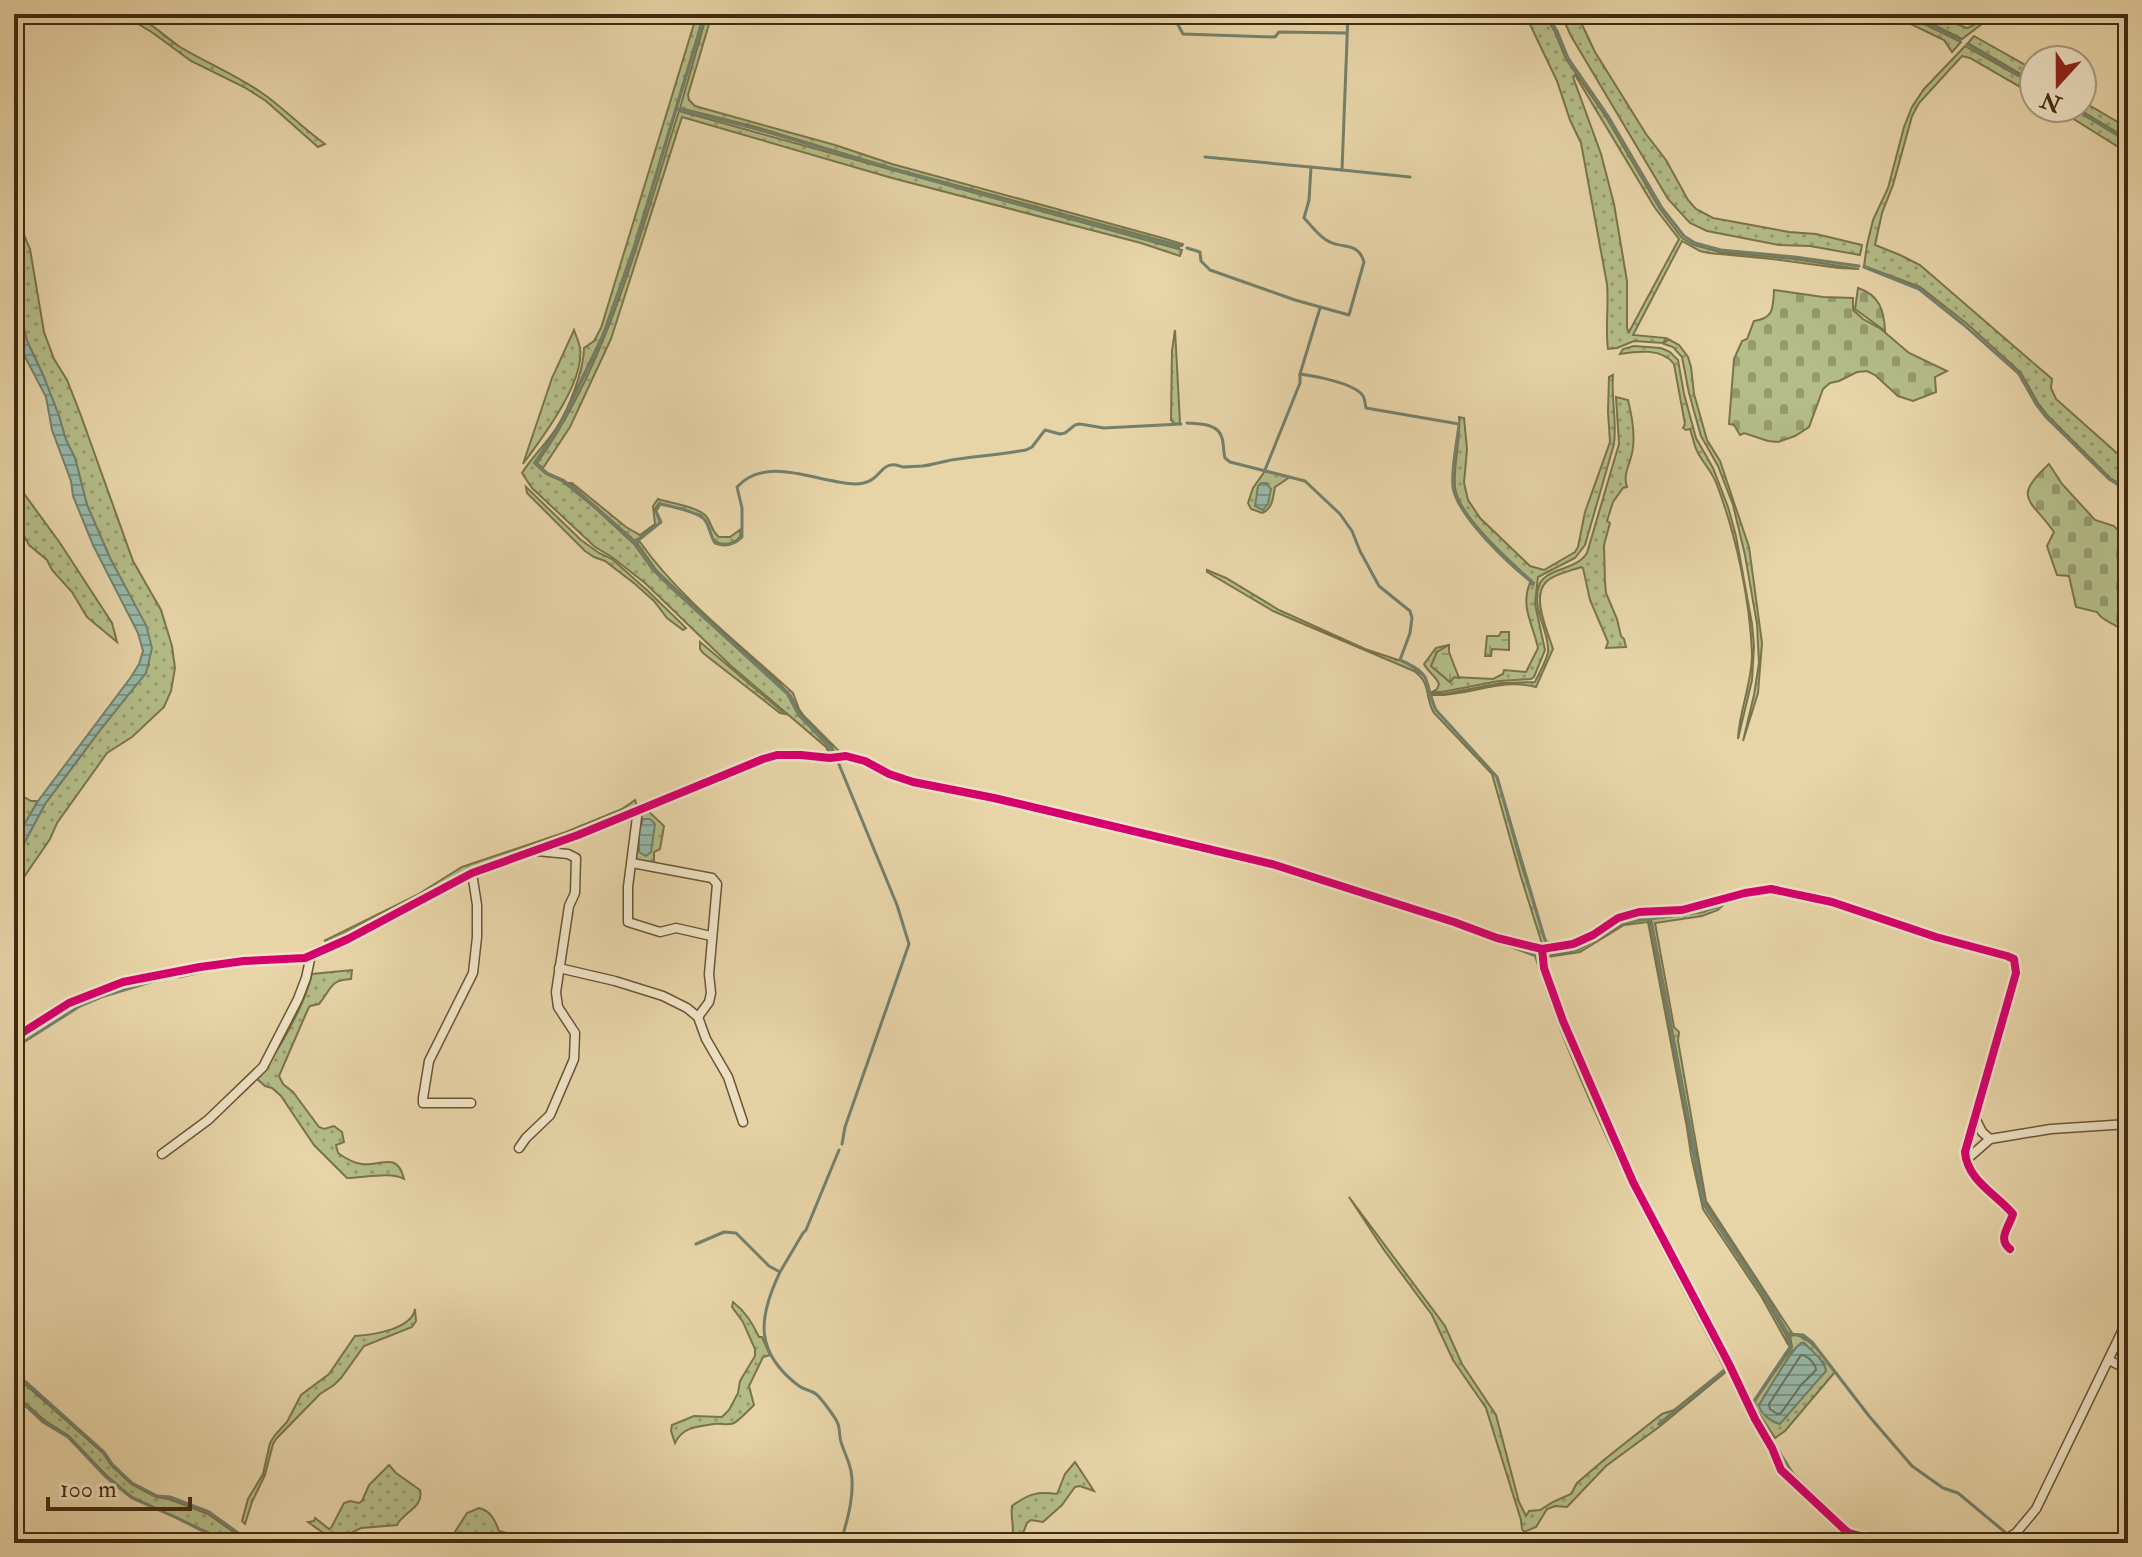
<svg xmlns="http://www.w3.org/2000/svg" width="2142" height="1557" viewBox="0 0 2142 1557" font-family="'IM FELL Double Pica',serif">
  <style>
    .grass { fill: url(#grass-dots); stroke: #7a744c; stroke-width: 2; fill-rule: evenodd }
    .wetland { fill: url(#wetland-marsh); stroke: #7a744c; stroke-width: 2 }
    .cemetery { fill: url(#cemetery-stones); stroke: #7a744c; stroke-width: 2 }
    .water { fill: url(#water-rules); stroke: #74806c; stroke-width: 2 }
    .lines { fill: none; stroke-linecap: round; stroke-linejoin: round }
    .shore { stroke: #6c725d; stroke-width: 2 }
    .stream { stroke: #74806c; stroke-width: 3 }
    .minor-casing { stroke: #6a5536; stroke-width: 11 }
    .minor { stroke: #efe3c6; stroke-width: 8 }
    .cycleway-casing { stroke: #efe3c6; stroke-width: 13 }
    .cycleway { stroke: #d6006c; stroke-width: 8 }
  </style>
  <defs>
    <pattern id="grass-dots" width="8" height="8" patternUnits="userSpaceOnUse" patternTransform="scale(2)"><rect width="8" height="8" fill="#b4bd88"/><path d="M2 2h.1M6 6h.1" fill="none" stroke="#949a6e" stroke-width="1.8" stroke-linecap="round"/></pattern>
    <pattern id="wetland-marsh" width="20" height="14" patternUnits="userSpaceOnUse" patternTransform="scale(2)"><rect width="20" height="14" fill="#b4bd88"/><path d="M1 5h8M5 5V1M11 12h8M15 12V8" fill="none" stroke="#949a6e"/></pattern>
    <pattern id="cemetery-stones" width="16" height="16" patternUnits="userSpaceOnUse" patternTransform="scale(2)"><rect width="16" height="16" fill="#b4bd88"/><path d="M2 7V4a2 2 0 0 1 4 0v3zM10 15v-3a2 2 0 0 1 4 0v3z" fill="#949a6e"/></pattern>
    <pattern id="water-rules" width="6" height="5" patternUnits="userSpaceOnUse" patternTransform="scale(2)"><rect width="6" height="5" fill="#97b8a9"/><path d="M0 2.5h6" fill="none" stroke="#7d9688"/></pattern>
  </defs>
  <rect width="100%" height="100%" fill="#e7d4a7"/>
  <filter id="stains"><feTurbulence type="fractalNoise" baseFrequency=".0025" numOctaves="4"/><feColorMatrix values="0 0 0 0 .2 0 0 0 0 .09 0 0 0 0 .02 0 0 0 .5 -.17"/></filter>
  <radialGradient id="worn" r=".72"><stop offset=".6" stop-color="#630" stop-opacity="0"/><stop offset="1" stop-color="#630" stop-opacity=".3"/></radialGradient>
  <g class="grass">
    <path d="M122 14C144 14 162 35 180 47 207 63 236 75 262 93 284 108 302 128 325 144L318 147 266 101 244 87 191 61 153 33Z"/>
    <path d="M697 14H704L634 246 603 334 559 426 534 463 546 474 562 481 595 508 634 544 652 569 670 587 787 694 799 716 829 747 833 755H830L826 747 730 665 645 583 612 557 595 547 532 488 522 473C532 457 547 443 557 427 569 408 584 370 584 348L594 341 601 328Z"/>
    <polygon points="707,14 712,14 688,95 689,100 695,106 835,145 892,164 1159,237 1183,244 1182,246 892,168 756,127 680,108"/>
    <path d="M1525 14H1544L1555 32 1566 59 1606 117 1660 209 1682 238 1694 245 1720 252 1795 259 1859 269 1839 268 1772 259 1709 253 1700 251 1682 241 1633 335 1666 338 1663 343 1634 341 1617 348 1608 349C1605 327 1609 306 1607 284L1581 143 1570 120 1557 81ZM1575 75 1655 208 1679 239 1629 332 1627 328V281L1614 204 1601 154 1573 77Z"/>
    <polygon points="1561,14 1577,14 1595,52 1646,134 1666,160 1688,200 1696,209 1713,218 1789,232 1816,234 1862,245 1860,255 1810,246 1779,245 1707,231 1690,223 1668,199 1571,36"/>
    <polygon points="1890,14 1904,14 1961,42 1952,52 1944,40"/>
    <path d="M1912 14C1931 14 1949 21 1967 28 1976 25 1988 15 1995 14L1962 39Z"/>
    <polygon points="1974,36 2034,70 2034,82 1968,43"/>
    <polygon points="1965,46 2034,85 2034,95 1970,58 1962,56 1919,103 1912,116 1893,185 1882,213 1875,245 1900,255 1920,265 2052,379 2051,388 2056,399 2128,463 2128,489 2110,478 2048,416 2038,403 2021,373 1966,323 1920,287 1864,266 1867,245 1873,220 1888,188 1904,127 1912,107 1924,89"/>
    <polygon points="2082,101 2128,128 2128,139 2077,108 2082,108"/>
    <polygon points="2056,108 2072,108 2128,142 2128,153"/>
    <path d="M679 111 1182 250 1180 256 1141 243 892 178 682 117 611 339 570 427 543 468 537 463C609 363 642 227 679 111Z"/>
    <polygon points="14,212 30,249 44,332 54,359 67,380 80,413 133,561 161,610 172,646 175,668 171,691 164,707 132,737 107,753 57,823 50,839 22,880 14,900 14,862 45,804 149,665 135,606 110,558 87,505 75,458 66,440 59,416 43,375 27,341 21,316 18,264 14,251"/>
    <path d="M574 330C576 336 579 342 580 348 585 382 542 438 523 464L552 378Z"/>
    <polygon points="1175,330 1180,423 1175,424 1171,420 1172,351"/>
    <polygon points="1668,339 1679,345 1688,357 1691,367 1694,394 1707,440 1720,461 1749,547 1762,643 1758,693 1743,741 1754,695 1759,663 1757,624 1745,555 1733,505 1718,466 1701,436 1689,393 1682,357 1673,347 1664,344"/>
    <path d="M1634 346 1661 348 1670 352 1678 360 1684 394 1696 438 1713 468 1728 507 1736 536 1752 624 1754 646 1752 680 1738 739C1739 711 1752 684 1752 654 1750 600 1736 535 1717 485 1713 473 1704 464 1698 453 1694 446 1693 437 1690 429L1686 430 1683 428 1685 424 1674 364C1662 348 1638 351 1620 354L1623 349Z"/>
    <path d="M1613 375C1611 398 1617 421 1614 444L1585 545 1575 558 1538 577 1535 604 1545 650 1534 677 1531 679 1499 681 1442 692H1432L1437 689 1439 684C1436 676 1428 672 1424 664L1436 648 1449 645 1437 652 1431 666 1450 682 1454 677 1493 679 1503 674 1504 670 1526 672 1538 648C1533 624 1520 607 1530 583L1533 585 1534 583C1512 563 1458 516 1455 487 1453 464 1461 440 1459 417L1464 418 1467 449 1464 483 1468 500 1480 518 1530 566 1544 570 1575 552 1578 547 1585 512 1610 442 1608 412 1609 377Z"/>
    <path d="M1616 397 1628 400C1632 416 1635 431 1633 447 1632 462 1622 473 1627 487L1623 488 1613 502 1607 521 1610 523 1604 545 1605 582 1606 593 1617 619 1621 636 1624 639 1626 647 1606 648 1608 642 1590 600 1583 568 1581 567C1571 571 1553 574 1546 582 1531 597 1548 632 1553 649L1536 687C1501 677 1467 697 1432 695V693L1443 694 1501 683 1535 682C1539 673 1546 662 1548 652 1550 631 1529 607 1540 583 1548 568 1577 570 1587 553L1619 444Z"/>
    <path d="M1265 471 1290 477 1275 487C1273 497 1273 509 1262 513L1251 509 1248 503 1253 488Z"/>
    <polygon points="14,480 60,543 112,623 117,642 87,617 72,592 52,570 47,560 29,545 24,536"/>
    <path d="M569 483H572L626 527 640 535 655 524 653 506 658 499C670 503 698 507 706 516 712 523 711 531 719 537H730L741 529 740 537C733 545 722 546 713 540L708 524 701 515 659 503 655 509 660 523 635 541Z"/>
    <polygon points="526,487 581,540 599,553 612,559 648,591 686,628 683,630 667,618 654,601 635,584 605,561 594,557 585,551 527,493"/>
    <path d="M640 542C681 600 741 645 793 693L799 709 804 716 841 753 835 754 831 745 806 721 798 711 791 696 779 683 683 596 657 571 637 543Z"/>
    <path d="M1207 570 1226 578 1279 610 1365 649 1407 663 1425 677 1436 710 1497 777 1521 864 1546 942 1549 944 1571 943 1543 947 1521 877 1492 774 1434 713C1424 696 1432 684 1414 671L1273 611 1207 572Z"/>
    <polygon points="700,642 706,647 785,714 780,713 703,653 700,649"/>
    <polygon points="19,794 31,801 38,801 14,842 14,802"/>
    <polygon points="635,800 637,807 572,833 521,849 460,873 417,897 330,941 324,941 417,895 462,867 566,832 622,809"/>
    <polygon points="647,810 664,826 660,849 654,852 654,864 635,860 640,813"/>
    <path d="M1757 891 1755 896 1724 904 1718 910 1702 916 1655 923 1674 1027 1679 1032 1678 1041 1706 1201 1792 1333H1788L1763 1291 1705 1203 1652 923 1651 919 1704 912 1717 906 1625 921 1578 949 1548 953 1545 955V964C1594 1109 1670 1244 1740 1380L1757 1417 1793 1474 1839 1520 1838 1521 1781 1465 1756 1419 1735 1373 1635 1182 1564 1022 1545 967 1543 957 1546 950H1557L1581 943 1618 919 1639 913 1683 911Z"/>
    <path d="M1420 913 1539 949 1632 1182 1731 1371H1727L1659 1427 1606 1466 1567 1507 1555 1506 1547 1509 1536 1527 1524 1532 1522 1529 1521 1520 1486 1408 1453 1360 1432 1315 1384 1250 1349 1197 1445 1326 1462 1364 1496 1415 1519 1502 1526 1516 1529 1511 1540 1510 1553 1502 1571 1494 1577 1483 1605 1459 1662 1414 1674 1410 1725 1369C1655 1234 1580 1101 1535 956Z"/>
    <polygon points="1648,919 1703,1204 1761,1292 1786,1335 1789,1346 1761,1296 1703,1209 1691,1155 1687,1128 1648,922 1624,925 1580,952 1547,957 1549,955 1578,950 1625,923"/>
    <path d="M352 970 351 979C329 980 332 989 319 1004L310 1006 308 1009 279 1076 283 1084 293 1092 319 1127 324 1129 334 1126 342 1132 344 1142 336 1145 338 1153C345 1158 353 1163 362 1164 380 1167 397 1150 404 1179 391 1171 363 1178 347 1178L314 1145 281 1096 272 1088 265 1086 256 1078C277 1056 305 1004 312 974Z"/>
    <path d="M733 1302C746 1312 752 1323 759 1337H762L770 1355 763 1357 749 1386 754 1405C751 1408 737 1422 734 1423 728 1426 721 1423 714 1424 698 1427 683 1426 675 1443L671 1431 672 1425 694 1416 722 1417 729 1410 738 1393 740 1381 755 1356V1349L743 1322 732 1307Z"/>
    <path d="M415 1309 416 1321 412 1327 364 1346 341 1378 334 1385 320 1394 277 1438 273 1444 265 1475 252 1502 245 1524 242 1521 248 1499 263 1474 270 1443 275 1435 287 1422 301 1395 329 1374 355 1336C373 1335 412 1329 415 1309Z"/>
    <path d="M1795 1335C1812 1338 1825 1359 1835 1372L1785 1431 1775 1438 1753 1404 1792 1347 1790 1336ZM1804 1343 1824 1363 1826 1371 1807 1391 1759 1405 1792 1351Z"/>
    <polygon points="14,1377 25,1384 103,1453 111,1465 131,1484 156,1497 169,1499 208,1514 249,1543 231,1543 132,1497 106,1475 69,1436 44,1420 14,1393"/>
    <path d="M1075 1462 1094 1491 1080 1486 1075 1487 1062 1505 1043 1522 1031 1520 1027 1523 1019 1543H1011C1016 1530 1010 1519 1012 1506 1028 1494 1038 1491 1057 1494L1065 1474Z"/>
    <path d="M389 1465 396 1473 420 1490C424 1508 404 1511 397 1525L361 1528 331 1543 326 1535 308 1522 314 1521 315 1518 329 1529 331 1528 344 1503 350 1501 359 1503 362 1501 369 1485Z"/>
    <path d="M479 1508C491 1511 495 1520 499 1531L515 1535 530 1543H472L470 1537 466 1534 464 1535 460 1543H448L467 1513Z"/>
  </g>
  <g class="wetland">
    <polygon points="1501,632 1509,632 1509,650 1492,649 1491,656 1485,656 1487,636 1499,636"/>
    <polygon points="1449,645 1449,652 1459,678 1454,677 1450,682 1431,666 1437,652"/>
  </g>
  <g class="cemetery">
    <path d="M1858 288C1879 295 1884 309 1885 331L1855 309Z"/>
    <path d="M1774 290 1823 297 1853 298V310L1863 319 1881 329 1909 353 1947 371 1935 377 1936 392 1913 401 1898 396 1875 375 1867 371 1857 372 1839 381 1830 383 1823 389 1809 427 1795 436 1778 442 1768 441 1744 433 1740 435 1734 425 1729 424 1734 359 1742 341 1747 339 1754 321C1774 318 1773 308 1774 290Z"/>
    <path d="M2049 464 2062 484 2095 520 2114 526 2128 541V647C2127 642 2127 637 2124 633 2118 623 2103 623 2097 612L2076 607 2069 576 2057 575 2047 546 2054 532C2031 499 2011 499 2049 464Z"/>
  </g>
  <g class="water">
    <polygon points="14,251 18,264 21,316 27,341 43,375 59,416 66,440 75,458 87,505 110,558 146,625 152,648 146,673 100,730 45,804 14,862 14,842 38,801 131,677 139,664 143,651 138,633 93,545 73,496 71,481 52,430 46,397 21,349 14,315"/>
    <polygon points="1261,483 1266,483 1271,489 1268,504 1263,510 1255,506 1258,486"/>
    <polygon points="643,819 650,819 655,824 651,852 646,856 639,852 639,831"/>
    <path d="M1801 1343H1804C1812 1351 1824 1360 1826 1371L1780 1424C1772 1422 1760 1414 1759 1405 1769 1390 1789 1352 1801 1343Z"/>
  </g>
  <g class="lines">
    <path class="shore" d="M1801 1355C1807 1355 1816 1364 1816 1370L1801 1385 1781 1413 1777 1414 1770 1409 1769 1404Z"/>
    <g class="stream">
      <polyline points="705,14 635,246 604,335 560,426 535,463 547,473 563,480 596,508 635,543 653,569 670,586 788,694 799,715 829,746 833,753"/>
      <polyline points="1172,14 1183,34 1275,37 1279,32 1346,33"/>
      <polyline points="1547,14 1557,31 1568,58 1608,116 1662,208 1684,236 1695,243 1721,250 1795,257 1859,266"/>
      <polyline points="1907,14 1960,40"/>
      <polyline points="1967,44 2034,84"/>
      <polyline points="2073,108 2128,141"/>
      <polyline points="678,109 756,129 973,192 1179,247"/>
      <polyline points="1205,157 1342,170 1348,14"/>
      <polyline points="1342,170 1410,177"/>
      <path d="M1187 248 1200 252 1201 261 1210 270 1295 300 1349 315 1364 262C1358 242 1345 249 1330 242 1320 238 1312 226 1304 218L1309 200 1311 167"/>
      <polyline points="1864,267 1919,289 1964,325 2019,374 2036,404 2046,417 2109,479 2128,491"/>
      <path d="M1300 374C1314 376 1355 383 1363 396 1365 399 1365 404 1366 408L1459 424C1457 444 1451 467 1453 487 1457 516 1510 565 1533 583"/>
      <path d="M1187 423C1199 424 1218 423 1222 438 1224 444 1223 451 1225 458L1230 462 1305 481 1340 514 1352 531 1360 551 1379 586 1410 611 1412 618 1410 633 1400 660C1437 676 1422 682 1436 710L1497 777 1544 937 1546 942 1555 943"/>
      <polyline points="1265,470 1300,383 1300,374 1320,308"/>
      <path d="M636 542 661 522 656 511 660 504C670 506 697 512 704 519 710 526 710 536 715 543 725 547 734 545 742 537V508L737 487C768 454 817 483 855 484 879 484 879 466 891 465 895 464 899 466 903 467 909 467 916 466 922 466 934 465 946 460 958 459 981 456 1003 454 1026 450L1032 447 1045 430 1060 434 1065 433 1075 425 1080 424 1104 428 1181 424"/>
      <polyline points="838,762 897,905 909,944 845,1127 842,1144"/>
      <polyline points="1650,918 1704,1204 1762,1291 1788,1334 1790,1347 1752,1404"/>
      <polyline points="1567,942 1593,931"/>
      <polyline points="1505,944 1537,955 1562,1032 1618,1159 1634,1194 1726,1369 1659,1424"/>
      <polyline points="1545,958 1548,954 1578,949 1625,922 1686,914 1717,907"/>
      <polyline points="237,966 265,964"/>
      <polyline points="174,976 179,977 214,969"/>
      <polyline points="14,1048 80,1006 101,997 167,977"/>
      <polyline points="1633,1172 1657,1219"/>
      <polyline points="1668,1239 1681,1264"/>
      <polyline points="696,1244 724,1232 736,1233 769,1266 780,1272 803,1233 806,1230 839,1150"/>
      <path d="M780 1272C758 1318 754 1352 799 1386 804 1390 811 1390 816 1394 821 1398 836 1418 838 1424 840 1429 839 1436 841 1442 844 1452 849 1461 851 1471 855 1493 848 1518 842 1538L844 1543"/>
      <polyline points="1788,1334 1803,1335 1812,1342 1869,1416 1912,1466 1943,1488 1958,1493 2006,1533"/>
      <polyline points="14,1375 26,1382 104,1452 112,1464 132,1483 157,1496 170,1497 209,1512 252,1543"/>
      <polyline points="14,1395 43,1422 68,1437 105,1476 132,1498 177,1518 227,1543"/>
      <polyline points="1758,1418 1793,1474 1838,1517"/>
    </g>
    <g class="minor-casing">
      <g id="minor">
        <polyline points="638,809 628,887 628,922 660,932 676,928 711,936"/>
        <polyline points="632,863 712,878 717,884 709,974 711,993 709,1002 698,1017"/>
        <polyline points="1542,949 1544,968 1563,1021 1633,1182 1729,1364 1755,1419 1772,1448 1781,1470 1844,1529 1849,1533 1888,1543"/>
        <polyline points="559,968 615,981 663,996 687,1008 698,1017 706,1039 728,1077 743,1122"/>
        <path d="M14 1038 69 1003 123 982 200 967 244 961 305 958 348 939 472 873 578 835 763 759 777 755H801L830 758 846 756 865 761 889 774 913 782 994 798 1272 864 1454 922 1497 938 1542 949 1573 944 1593 935 1618 918 1639 912 1682 910 1745 893 1771 889 1832 902 1936 937 2007 956 2014 959 2016 973 1965 1152C1967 1180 1996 1194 2013 1214 2009 1227 1997 1239 2010 1249"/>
        <polyline points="471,1103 423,1103 423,1098 429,1061 473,973 477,937 477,905 472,873"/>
        <polyline points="1975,1118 1982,1132 1990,1139"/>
        <polyline points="519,1148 526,1138 550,1115 574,1059 575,1033 558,1007 556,992 569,906 575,893 576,858 568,854 537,851"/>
        <polyline points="162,1154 208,1120 263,1067 298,999 306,978 311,955"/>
        <polyline points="1966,1160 1990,1139 2051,1129 2128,1124"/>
        <polyline points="2109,1360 2128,1370"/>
        <polyline points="1841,1543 1844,1529"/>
        <polyline points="2000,1543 2016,1533 2036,1509 2128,1319"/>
      </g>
    </g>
    <use href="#minor" class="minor"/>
    <g class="cycleway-casing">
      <g id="cycleway">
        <polyline points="1542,949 1544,968 1563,1021 1633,1182 1729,1364 1755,1419 1772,1448 1781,1470 1844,1529 1849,1533 1888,1543"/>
        <path d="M14 1038 69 1003 123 982 200 967 244 961 305 958 348 939 472 873 578 835 763 759 777 755H801L830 758 846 756 865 761 889 774 913 782 994 798 1272 864 1454 922 1497 938 1542 949 1573 944 1593 935 1618 918 1639 912 1682 910 1745 893 1771 889 1832 902 1936 937 2007 956 2014 959 2016 973 1965 1152C1967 1180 1996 1194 2013 1214 2009 1227 1997 1239 2010 1249"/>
      </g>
    </g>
    <use href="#cycleway" class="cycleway"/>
  </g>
  <rect width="2142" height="1557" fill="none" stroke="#e7d4a7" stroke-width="48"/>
  <rect x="16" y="16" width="2110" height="1525" fill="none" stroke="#402b11" stroke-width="4"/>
  <rect x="24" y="24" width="2094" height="1509" fill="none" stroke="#402b11" stroke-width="2"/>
  <g transform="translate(2058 84) rotate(201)"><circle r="38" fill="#efe3c6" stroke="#a9997e" stroke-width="2"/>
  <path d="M0-6L14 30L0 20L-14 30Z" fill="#8f2418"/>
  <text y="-12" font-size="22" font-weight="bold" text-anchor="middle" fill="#402b11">N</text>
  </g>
  <path d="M48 1497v12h142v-12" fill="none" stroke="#402b11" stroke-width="4"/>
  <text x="60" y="1497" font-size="24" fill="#402b11" stroke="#efe3c6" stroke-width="6" paint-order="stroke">100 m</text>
  <rect width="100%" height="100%" filter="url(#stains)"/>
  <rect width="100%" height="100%" fill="url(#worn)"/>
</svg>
